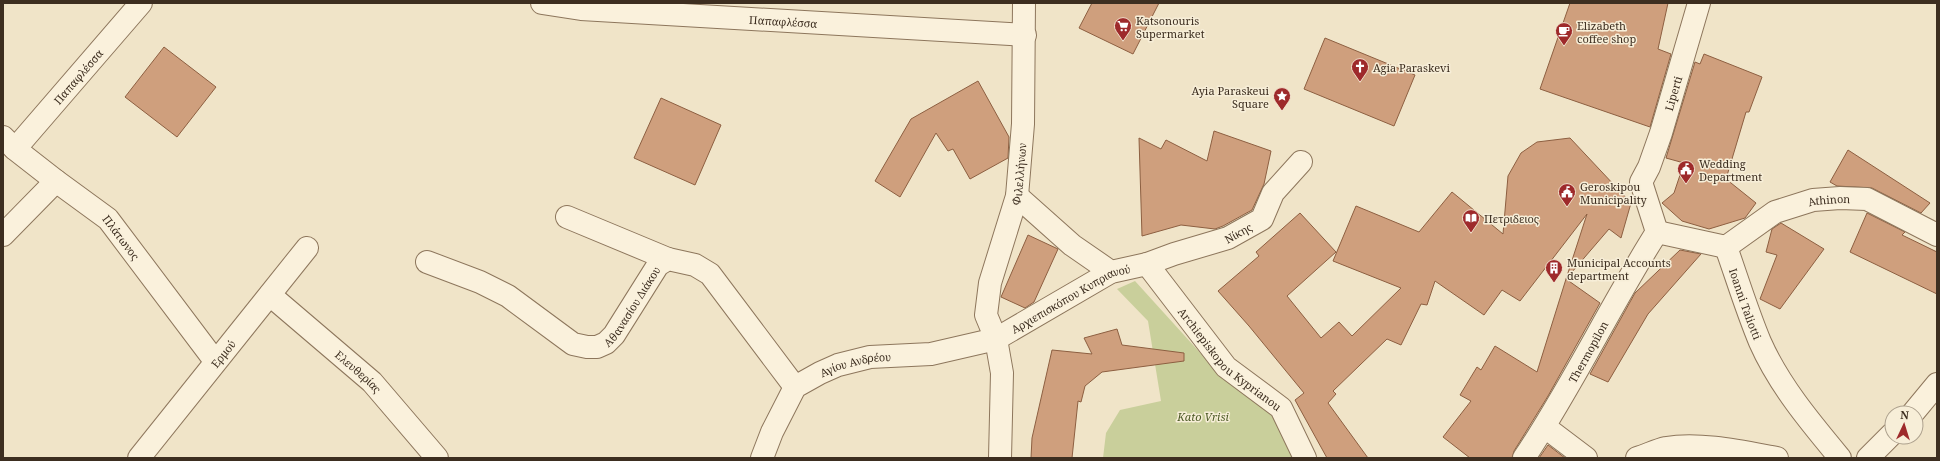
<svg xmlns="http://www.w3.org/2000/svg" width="1940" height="461" viewBox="0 0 1940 461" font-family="'Noto Serif',serif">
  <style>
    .green { fill: #c9cf9b }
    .building { fill: #cf9f7d; stroke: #8d5f41 }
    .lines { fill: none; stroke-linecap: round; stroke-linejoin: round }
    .minor-casing { stroke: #8d765c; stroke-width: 24 }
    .minor { stroke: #faf1dc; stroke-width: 22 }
    .labels { text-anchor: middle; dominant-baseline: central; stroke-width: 3; stroke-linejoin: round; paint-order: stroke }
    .poi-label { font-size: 11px; fill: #3d2e20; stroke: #f7eed8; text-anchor: start }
    .street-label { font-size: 11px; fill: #3d2e20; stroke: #f7eed8 }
    .park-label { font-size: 11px; font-style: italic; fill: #4d5a26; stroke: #f7eed8 }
  </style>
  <rect width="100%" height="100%" fill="#f0e4c8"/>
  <polygon class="green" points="1135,281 1223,378 1266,403 1294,458 1103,458 1106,433 1120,410 1161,401 1148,321 1117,289"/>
  <g class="building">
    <polygon points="1092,3 1159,3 1133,54 1079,28"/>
    <polygon points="1570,3 1668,3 1658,49 1671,54 1650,127 1540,89"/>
    <polygon points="1325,38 1415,75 1394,126 1304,89"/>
    <polygon points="164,47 216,87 177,137 125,97"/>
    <polygon points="1704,54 1762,77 1749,112 1746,112 1726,179 1756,203 1745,218 1709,229 1682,221 1662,203 1674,193 1684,163 1666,158 1695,62 1700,64"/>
    <polygon points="978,81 1009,137 1008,158 970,179 953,149 948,151 936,133 900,197 875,181 911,119"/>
    <polygon points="661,98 721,125 695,185 634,158"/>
    <polygon points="1214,131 1271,151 1264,184 1252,210 1223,226 1215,229 1181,225 1142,236 1139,138 1161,149 1166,140 1207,161"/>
    <polygon points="1570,138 1631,203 1621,238 1609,229 1566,279 1587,214 1520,301 1502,290 1484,315 1435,281 1427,305 1421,304 1401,345 1387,339 1333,391 1336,394 1328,403 1368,458 1327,458 1295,400 1304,393 1249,326 1218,291 1259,256 1256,252 1300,213 1336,252 1287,296 1321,338 1339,322 1352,336 1401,288 1333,261 1356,206 1419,232 1452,192 1503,234 1508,176 1521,153 1537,142"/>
    <polygon points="1848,150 1930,203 1921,213 1872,188 1837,186 1830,182"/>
    <polygon points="1867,213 1905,232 1902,235 1937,252 1937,294 1850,252"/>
    <polygon points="1781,223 1824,249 1780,309 1760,299 1777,255 1766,252 1772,229"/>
    <polygon points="1028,235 1058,249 1034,302 1025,308 1001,297"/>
    <polygon points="1680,250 1701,254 1648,314 1608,382 1590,374 1635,293"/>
    <polygon points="1566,279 1600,303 1548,396 1514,451 1512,458 1470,458 1443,437 1471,401 1460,395 1477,367 1481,370 1495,346 1537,372"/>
    <polygon points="1117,329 1122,345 1184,353 1184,361 1102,372 1085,386 1081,402 1078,401 1072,458 1031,458 1032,438 1052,350 1092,354 1084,338"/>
    <polygon points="1548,445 1565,458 1539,458"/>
  </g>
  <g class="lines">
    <g class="minor-casing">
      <g id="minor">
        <path id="s1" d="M542 3 581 9 1025 35"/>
        <path id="s2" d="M3 137 15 149 56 181 108 219 215 361"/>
        <path id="s3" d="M15 149 141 3"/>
        <polyline points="1017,196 1072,245 1111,272"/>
        <polyline points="567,217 668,259"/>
        <path id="s4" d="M1657 232 1641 182 1649 167 1661 133 1699 3"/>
        <polyline points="1657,232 1726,247"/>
        <polyline points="3,235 56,181"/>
        <path id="s5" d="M1726 247C1737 278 1747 311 1760 342 1779 385 1810 422 1840 458"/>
        <path id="s6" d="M1726 247 1775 212 1813 200 1840 198 1867 199 1937 235"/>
        <path id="s7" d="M427 262 480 282 508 296 573 344 587 347H597L606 343 614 335 658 265 668 259 695 265 710 274 795 387"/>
        <path id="s8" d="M1147 264 1226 367 1281 408 1305 458"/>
        <path id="s9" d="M270 295 372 382 437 458"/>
        <polyline points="1913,413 1937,384"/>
        <polyline points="1545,427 1586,458"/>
        <path id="s10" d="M139 458 307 248"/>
        <path id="s11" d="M762 458 772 432 795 387 820 373 838 365 870 357 931 354 996 339 1111 272 1147 264 1174 254 1228 238 1262 219 1273 193 1301 162"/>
        <path id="s12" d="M1000 458 1002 373 996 339 986 315 990 283 1017 196 1023 124 1024 3"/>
        <path id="s13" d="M1524 458C1573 385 1610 306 1657 232"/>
        <path d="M1637 458C1647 455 1657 450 1666 448 1700 442 1744 452 1777 458"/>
        <polyline points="1868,458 1892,434"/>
      </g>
    </g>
    <use href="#minor" class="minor"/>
  </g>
  <defs>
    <g id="supermarket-pin" transform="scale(0.9)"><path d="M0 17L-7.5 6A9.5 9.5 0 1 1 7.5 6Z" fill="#9e2a2b" stroke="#f7eed8"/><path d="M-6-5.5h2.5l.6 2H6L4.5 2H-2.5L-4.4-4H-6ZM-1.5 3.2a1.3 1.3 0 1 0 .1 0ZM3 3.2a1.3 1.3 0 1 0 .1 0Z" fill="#fff"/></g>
    <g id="cafe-pin" transform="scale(0.9)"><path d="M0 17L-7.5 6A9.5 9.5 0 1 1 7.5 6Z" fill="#9e2a2b" stroke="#f7eed8"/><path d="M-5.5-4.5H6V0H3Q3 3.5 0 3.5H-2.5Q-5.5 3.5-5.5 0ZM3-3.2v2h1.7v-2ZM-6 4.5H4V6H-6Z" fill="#fff"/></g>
    <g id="church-pin" transform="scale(0.9)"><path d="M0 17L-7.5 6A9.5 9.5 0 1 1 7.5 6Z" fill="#9e2a2b" stroke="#f7eed8"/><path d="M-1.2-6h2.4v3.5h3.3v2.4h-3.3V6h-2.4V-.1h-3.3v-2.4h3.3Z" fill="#fff"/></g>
    <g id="sight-pin" transform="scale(0.9)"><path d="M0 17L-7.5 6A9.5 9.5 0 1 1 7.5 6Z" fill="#9e2a2b" stroke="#f7eed8"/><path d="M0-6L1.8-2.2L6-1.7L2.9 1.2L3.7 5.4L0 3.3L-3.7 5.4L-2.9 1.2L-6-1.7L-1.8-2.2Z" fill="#fff"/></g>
    <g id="civic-pin" transform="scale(0.9)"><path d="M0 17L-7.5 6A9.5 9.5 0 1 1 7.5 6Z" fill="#9e2a2b" stroke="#f7eed8"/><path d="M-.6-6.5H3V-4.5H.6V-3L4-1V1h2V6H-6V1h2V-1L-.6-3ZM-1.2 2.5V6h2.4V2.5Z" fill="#fff"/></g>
    <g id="library-pin" transform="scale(0.9)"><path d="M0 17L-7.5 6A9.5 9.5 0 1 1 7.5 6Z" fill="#9e2a2b" stroke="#f7eed8"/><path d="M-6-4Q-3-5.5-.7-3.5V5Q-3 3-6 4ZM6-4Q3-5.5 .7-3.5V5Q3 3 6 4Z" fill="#fff"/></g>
    <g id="building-pin" transform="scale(0.9)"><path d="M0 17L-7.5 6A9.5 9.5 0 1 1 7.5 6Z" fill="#9e2a2b" stroke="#f7eed8"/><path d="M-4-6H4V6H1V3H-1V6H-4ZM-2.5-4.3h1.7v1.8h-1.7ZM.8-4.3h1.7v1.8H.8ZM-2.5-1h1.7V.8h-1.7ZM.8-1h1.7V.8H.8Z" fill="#fff"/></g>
  </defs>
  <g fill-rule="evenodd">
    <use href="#supermarket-pin" x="1123" y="26"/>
    <use href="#cafe-pin" x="1564" y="31"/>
    <use href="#church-pin" x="1360" y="67"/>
    <use href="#sight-pin" x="1282" y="96"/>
    <use href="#civic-pin" x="1686" y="169"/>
    <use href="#civic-pin" x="1567" y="192"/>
    <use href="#library-pin" x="1471" y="218"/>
    <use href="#building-pin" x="1554" y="268"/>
  </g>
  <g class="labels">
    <g class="poi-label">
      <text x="1136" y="20">Katsonouris<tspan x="1136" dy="13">Supermarket</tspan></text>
      <text x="1577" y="25">Elizabeth<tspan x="1577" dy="13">coffee shop</tspan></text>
      <text x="1373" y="67">Agia Paraskevi</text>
      <text x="1269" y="90" text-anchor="end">Ayia Paraskeui<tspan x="1269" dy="13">Square</tspan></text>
      <text x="1699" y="163">Wedding<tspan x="1699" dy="13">Department</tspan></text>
      <text x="1580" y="186">Geroskipou<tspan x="1580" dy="13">Municipality</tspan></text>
      <text x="1484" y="218">Πετριδειος</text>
      <text x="1567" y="262">Municipal Accounts<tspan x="1567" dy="13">department</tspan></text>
    </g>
    <g class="street-label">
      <text stroke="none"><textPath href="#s1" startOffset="242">Παπαφλέσσα</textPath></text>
      <text stroke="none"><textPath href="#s3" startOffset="96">Παπαφλέσσα</textPath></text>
      <text stroke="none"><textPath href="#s4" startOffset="147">Liperti</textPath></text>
      <text stroke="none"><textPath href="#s12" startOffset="291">Φιλελλήνων</textPath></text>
      <text stroke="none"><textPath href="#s6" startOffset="116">Athinon</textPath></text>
      <text stroke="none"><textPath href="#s11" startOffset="554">Νίκης</textPath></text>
      <text stroke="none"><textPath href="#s2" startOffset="156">Πλάτωνος</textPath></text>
      <text stroke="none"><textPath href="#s11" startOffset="373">Αρχιεπισκόπου Κυπριανού</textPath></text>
      <text stroke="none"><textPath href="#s5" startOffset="60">Ioanni Taliotti</textPath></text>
      <text stroke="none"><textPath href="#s7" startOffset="248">Αθανασίου Διάκου</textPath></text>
      <text stroke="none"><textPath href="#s13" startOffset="124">Thermopilon</textPath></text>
      <text stroke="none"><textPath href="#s10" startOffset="134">Ερμού</textPath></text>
      <text stroke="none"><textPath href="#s8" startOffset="127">Archiepiskopou Kyprianou</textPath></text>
      <text stroke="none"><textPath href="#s11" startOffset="144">Αγίου Ανδρέου</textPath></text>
      <text stroke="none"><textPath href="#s9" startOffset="117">Ελευθερίας</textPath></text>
    </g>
    <g class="park-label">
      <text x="1203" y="416">Kato Vrisi</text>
    </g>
  </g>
  <rect width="1940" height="461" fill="none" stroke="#3d2e20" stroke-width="8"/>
  <g transform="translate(1904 425) rotate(4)"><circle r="19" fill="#f7eed8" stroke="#ada18e"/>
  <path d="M0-3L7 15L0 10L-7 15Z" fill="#9e2a2b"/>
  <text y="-6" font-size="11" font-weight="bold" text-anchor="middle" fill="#3d2e20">N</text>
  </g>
</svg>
